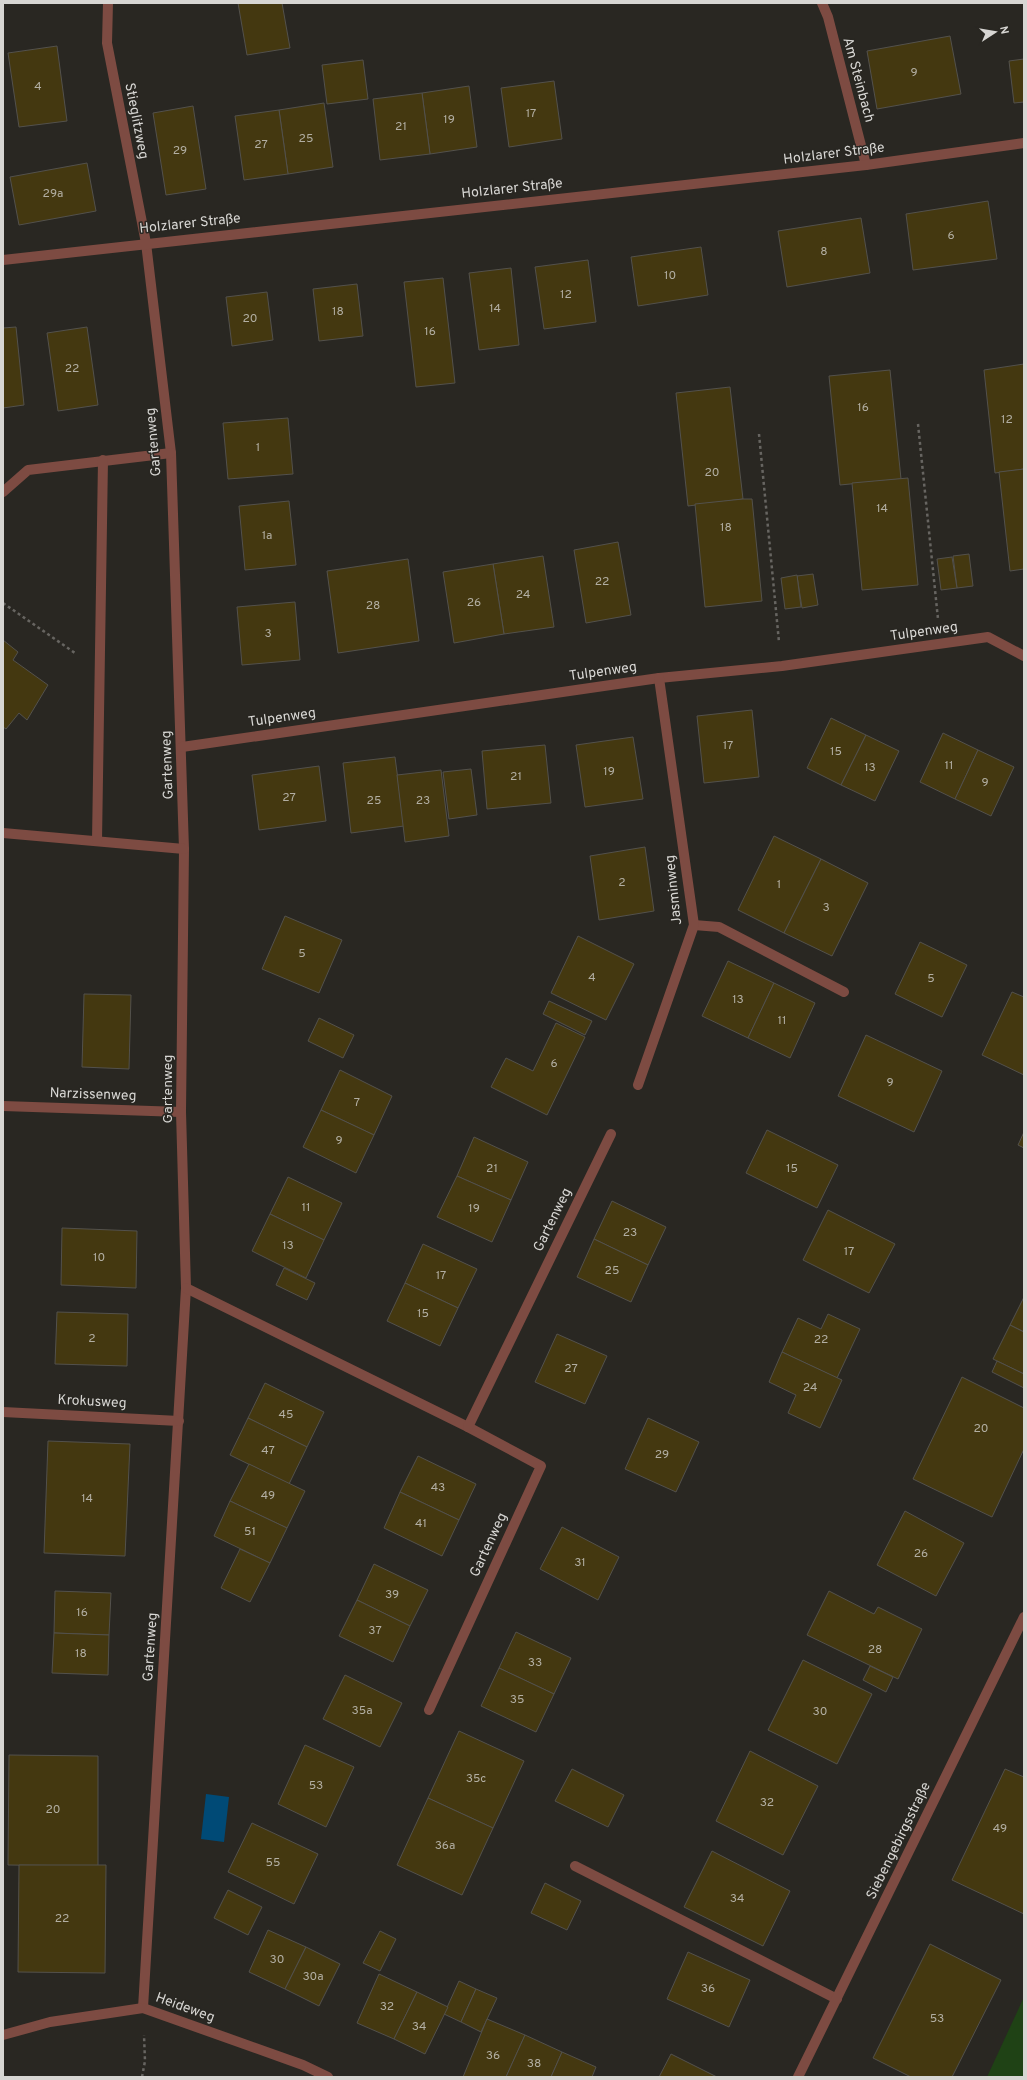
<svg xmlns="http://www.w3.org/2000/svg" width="1027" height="2080" viewBox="0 0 1027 2080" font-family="Overpass,sans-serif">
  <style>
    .green { fill: #1f4215 }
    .water { fill: #004a76 }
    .building { fill: #443810; stroke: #53514c }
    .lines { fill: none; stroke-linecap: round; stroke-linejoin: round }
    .path { stroke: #676561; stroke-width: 2.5; stroke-dasharray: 3 3; stroke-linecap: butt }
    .minor { stroke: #7d4b42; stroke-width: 10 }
    .labels { text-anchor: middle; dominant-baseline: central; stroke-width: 3; stroke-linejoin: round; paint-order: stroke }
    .number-label { font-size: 12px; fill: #b2aea2 }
    .street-label { font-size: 14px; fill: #d7d6d3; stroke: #292722 }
  </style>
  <rect width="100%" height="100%" fill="#292722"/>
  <polygon class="green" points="1024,1997 1024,2077 987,2077"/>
  <polygon class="water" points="206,1794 229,1797 224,1842 201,1839"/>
  <g class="building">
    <polygon points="238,3 282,3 290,48 247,55"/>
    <polygon points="950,36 961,94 877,109 867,51"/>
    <polygon points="57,46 67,121 19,127 8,53"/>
    <polygon points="1024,59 1024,102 1014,103 1009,61"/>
    <polygon points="363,60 368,99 327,104 322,65"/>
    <polygon points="554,81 562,139 509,147 501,88"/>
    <polygon points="469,86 477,147 430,154 422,93"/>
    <polygon points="422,93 430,154 380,160 373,99"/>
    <polygon points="324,103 333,167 288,174 279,110"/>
    <polygon points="193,106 206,189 166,195 153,113"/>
    <polygon points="279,110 288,174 244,180 235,116"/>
    <polygon points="87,163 96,211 19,225 10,177"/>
    <polygon points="988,201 997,259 913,270 906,214"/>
    <polygon points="861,218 870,273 787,287 778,231"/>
    <polygon points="701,247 708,295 638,306 631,257"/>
    <polygon points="588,260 596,322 544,329 535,267"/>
    <polygon points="511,268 519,345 479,350 469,273"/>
    <polygon points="443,278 455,383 416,387 404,282"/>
    <polygon points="357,284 363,336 319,341 313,289"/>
    <polygon points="267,292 273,340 232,346 226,297"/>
    <polygon points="16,327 24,405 3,408 3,328"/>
    <polygon points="87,327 98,405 58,411 47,333"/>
    <polygon points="1024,364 1024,469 995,473 984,370"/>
    <polygon points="890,370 901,479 840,485 829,376"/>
    <polygon points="730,387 743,499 688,506 676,393"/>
    <polygon points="288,418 293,474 228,479 223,423"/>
    <polygon points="1024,469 1024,569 1010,571 999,472"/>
    <polygon points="908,478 918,585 862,590 852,483"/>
    <polygon points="743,499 752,499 762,601 705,607 695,504"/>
    <polygon points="289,501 296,565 245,570 239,506"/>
    <polygon points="618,542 631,615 586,623 574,550"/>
    <polygon points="969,554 973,586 957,588 953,556"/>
    <polygon points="543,556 554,627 504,634 493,564"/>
    <polygon points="952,557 957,588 941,590 937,559"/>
    <polygon points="408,559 419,641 338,653 327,571"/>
    <polygon points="493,564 504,634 454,643 443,572"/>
    <polygon points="813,574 818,605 802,608 797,576"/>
    <polygon points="797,575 801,607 785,609 781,578"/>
    <polygon points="295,602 300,660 242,665 237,607"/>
    <polygon points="3,640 18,652 13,660 48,685 27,720 19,713 6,729 3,727"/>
    <polygon points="752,710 759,777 704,783 697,716"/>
    <polygon points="831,718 866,735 841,785 807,768"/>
    <polygon points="943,733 978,750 955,799 920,782"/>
    <polygon points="866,735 899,751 875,801 841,785"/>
    <polygon points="633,737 643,799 585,807 576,745"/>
    <polygon points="545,745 551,803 487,809 482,751"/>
    <polygon points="978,750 1014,767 991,816 955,799"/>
    <polygon points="395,757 404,826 351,833 343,763"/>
    <polygon points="319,766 326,821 259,830 252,775"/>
    <polygon points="471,769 477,815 449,819 443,772"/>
    <polygon points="441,770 449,836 405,842 397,775"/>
    <polygon points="774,836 821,859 784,933 738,910"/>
    <polygon points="645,847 654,911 599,920 590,856"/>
    <polygon points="821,859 868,883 832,956 784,933"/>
    <polygon points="285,916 342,940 319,993 262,969"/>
    <polygon points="578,936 634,964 606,1020 551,993"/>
    <polygon points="920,942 967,965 942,1017 895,994"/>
    <polygon points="728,961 774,983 748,1038 702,1016"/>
    <polygon points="774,983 815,1003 790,1058 748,1038"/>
    <polygon points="1012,992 1024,997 1024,1075 982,1055"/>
    <polygon points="84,994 131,995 129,1069 82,1067"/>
    <polygon points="549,1001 592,1021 585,1035 543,1014"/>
    <polygon points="319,1018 354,1035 343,1058 308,1041"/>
    <polygon points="556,1023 585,1037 547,1115 491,1087 506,1058 533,1071"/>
    <polygon points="866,1035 942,1071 914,1132 838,1096"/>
    <polygon points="340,1070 392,1096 374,1135 321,1110"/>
    <polygon points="321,1110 374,1135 356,1173 303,1147"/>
    <polygon points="767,1130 838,1165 817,1208 746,1173"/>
    <polygon points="1024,1132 1024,1148 1018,1145"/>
    <polygon points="474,1137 528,1162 511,1200 457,1176"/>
    <polygon points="457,1176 511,1200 492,1242 437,1217"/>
    <polygon points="288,1177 342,1203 324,1240 270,1214"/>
    <polygon points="612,1201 666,1227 648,1265 594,1239"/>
    <polygon points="828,1210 895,1244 869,1293 803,1260"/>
    <polygon points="270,1214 324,1240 306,1278 252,1251"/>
    <polygon points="62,1228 137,1231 136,1288 61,1285"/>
    <polygon points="594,1239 648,1265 631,1302 577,1277"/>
    <polygon points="423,1244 477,1269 458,1308 405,1283"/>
    <polygon points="284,1268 315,1283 307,1300 276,1285"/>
    <polygon points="405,1283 458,1308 440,1346 387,1321"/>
    <polygon points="1024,1297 1024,1332 1010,1325"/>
    <polygon points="57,1312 128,1314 127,1366 55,1364"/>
    <polygon points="828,1314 860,1329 837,1378 782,1352 798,1318 821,1329"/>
    <polygon points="1010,1325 1024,1332 1024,1374 993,1359"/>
    <polygon points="557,1334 607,1356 585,1404 535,1382"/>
    <polygon points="782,1352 842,1380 820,1428 788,1413 796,1395 769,1382"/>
    <polygon points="997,1361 1024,1374 1024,1388 992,1372"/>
    <polygon points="962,1377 1024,1408 1024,1449 992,1517 913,1479"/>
    <polygon points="265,1383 324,1412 307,1447 248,1418"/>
    <polygon points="248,1418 307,1447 289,1484 230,1455"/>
    <polygon points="648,1418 699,1442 676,1492 625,1469"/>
    <polygon points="48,1441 130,1444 125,1556 44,1553"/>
    <polygon points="418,1456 476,1484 459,1520 400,1492"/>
    <polygon points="249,1464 305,1491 287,1528 230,1501"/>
    <polygon points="400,1492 459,1520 442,1556 384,1528"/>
    <polygon points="230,1501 287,1528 270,1563 214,1536"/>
    <polygon points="905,1511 964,1543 936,1596 877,1565"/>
    <polygon points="562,1527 619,1557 598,1600 540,1569"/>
    <polygon points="240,1549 270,1563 250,1602 221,1588"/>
    <polygon points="374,1564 428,1590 410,1626 357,1600"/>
    <polygon points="55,1591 111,1593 109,1635 54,1633"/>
    <polygon points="829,1591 874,1614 878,1607 922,1629 898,1679 807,1635"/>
    <polygon points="357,1600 410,1626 393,1662 339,1636"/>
    <polygon points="516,1632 571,1658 554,1694 499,1668"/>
    <polygon points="54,1633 109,1635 108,1675 52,1673"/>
    <polygon points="803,1660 872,1694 837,1764 768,1730"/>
    <polygon points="870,1666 893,1677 886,1692 863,1680"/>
    <polygon points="499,1668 554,1694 536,1732 481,1706"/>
    <polygon points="345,1675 402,1703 380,1747 323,1719"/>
    <polygon points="459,1731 524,1761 493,1828 428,1798"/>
    <polygon points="305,1745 354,1767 326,1827 278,1804"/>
    <polygon points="750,1751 818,1786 783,1855 716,1821"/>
    <polygon points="9,1755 98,1756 98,1866 8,1865"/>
    <polygon points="572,1769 624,1795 608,1827 555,1801"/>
    <polygon points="1005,1769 1024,1777 1024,1914 952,1880"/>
    <polygon points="428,1798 493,1828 462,1895 397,1865"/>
    <polygon points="252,1823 318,1854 294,1904 228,1872"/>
    <polygon points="712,1851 790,1891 763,1946 684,1907"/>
    <polygon points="19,1865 106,1865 105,1973 18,1972"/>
    <polygon points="545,1883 581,1901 567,1930 531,1913"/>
    <polygon points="228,1890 262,1907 248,1935 214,1918"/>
    <polygon points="268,1930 306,1947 285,1989 249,1972"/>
    <polygon points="380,1931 396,1939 380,1971 363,1963"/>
    <polygon points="930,1944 1001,1980 952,2077 911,2077 873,2058"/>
    <polygon points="306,1947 340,1964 319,2006 285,1989"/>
    <polygon points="688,1952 750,1980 729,2027 667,1999"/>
    <polygon points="379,1974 417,1992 394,2039 357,2023"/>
    <polygon points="459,1981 476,1989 461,2022 444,2014"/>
    <polygon points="476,1989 497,1998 481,2032 461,2022"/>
    <polygon points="417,1992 448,2007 425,2054 394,2039"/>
    <polygon points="487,2019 525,2035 506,2077 463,2077"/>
    <polygon points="525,2035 562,2052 551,2077 506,2077"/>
    <polygon points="562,2052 596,2067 592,2077 551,2077"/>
    <polygon points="671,2054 717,2077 659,2077"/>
  </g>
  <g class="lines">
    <g class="path">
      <polyline points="918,424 938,619"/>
      <polyline points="759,434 779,642"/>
      <polyline points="3,603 75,653"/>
      <polyline points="142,2077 145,2061 144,2035"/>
    </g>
    <g class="minor">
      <polyline points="108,3 107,43 146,243 171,453 184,849 181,1112 186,1288 143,2008"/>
      <polyline points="822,3 828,17 866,165"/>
      <polyline points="3,260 866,165 1024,143"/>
      <polyline points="3,492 28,470 171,453"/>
      <polyline points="182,747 659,678 782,666 988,637 1024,656"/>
      <polyline points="3,833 184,849"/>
      <polyline points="97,841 103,460"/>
      <polyline points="694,925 719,927 844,992"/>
      <polyline points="638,1085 694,925 659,678"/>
      <polyline points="3,1106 181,1112"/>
      <polyline points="186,1288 468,1427 541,1466 429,1710"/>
      <polyline points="3,1412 179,1421"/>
      <polyline points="468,1427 611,1134"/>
      <polyline points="575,1866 837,1999"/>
      <polyline points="3,2035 50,2022 143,2008 303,2065 328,2077"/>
      <polyline points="798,2077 1024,1617"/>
    </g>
  </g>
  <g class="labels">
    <g class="number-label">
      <text x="914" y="73">9</text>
      <text x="38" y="87">4</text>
      <text x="531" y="114">17</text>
      <text x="449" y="120">19</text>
      <text x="401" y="127">21</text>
      <text x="306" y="139">25</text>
      <text x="261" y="145">27</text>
      <text x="180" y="151">29</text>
      <text x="53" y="194">29a</text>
      <text x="951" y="236">6</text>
      <text x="824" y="252">8</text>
      <text x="670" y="276">10</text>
      <text x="566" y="295">12</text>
      <text x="495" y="309">14</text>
      <text x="338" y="312">18</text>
      <text x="250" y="319">20</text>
      <text x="430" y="332">16</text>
      <text x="72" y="369">22</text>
      <text x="863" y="408">16</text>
      <text x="1007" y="420">12</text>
      <text x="258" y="448">1</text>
      <text x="712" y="473">20</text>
      <text x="882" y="509">14</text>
      <text x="726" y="528">18</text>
      <text x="267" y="536">1a</text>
      <text x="602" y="582">22</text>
      <text x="523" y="595">24</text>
      <text x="474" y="603">26</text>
      <text x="373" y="606">28</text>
      <text x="268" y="634">3</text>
      <text x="728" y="746">17</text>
      <text x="836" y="752">15</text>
      <text x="949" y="766">11</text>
      <text x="870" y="768">13</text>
      <text x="609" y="772">19</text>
      <text x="516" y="777">21</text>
      <text x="985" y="783">9</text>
      <text x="289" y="798">27</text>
      <text x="374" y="801">25</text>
      <text x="423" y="801">23</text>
      <text x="622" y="883">2</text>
      <text x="779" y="885">1</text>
      <text x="826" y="908">3</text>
      <text x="302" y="954">5</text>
      <text x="592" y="978">4</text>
      <text x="931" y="979">5</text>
      <text x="738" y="1000">13</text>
      <text x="782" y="1021">11</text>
      <text x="554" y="1064">6</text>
      <text x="890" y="1083">9</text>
      <text x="357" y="1103">7</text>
      <text x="339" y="1141">9</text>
      <text x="492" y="1169">21</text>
      <text x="792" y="1169">15</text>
      <text x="306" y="1208">11</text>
      <text x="474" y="1209">19</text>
      <text x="630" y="1233">23</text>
      <text x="288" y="1246">13</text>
      <text x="849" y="1252">17</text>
      <text x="99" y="1258">10</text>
      <text x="612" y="1271">25</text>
      <text x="441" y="1276">17</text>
      <text x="423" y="1314">15</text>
      <text x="92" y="1339">2</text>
      <text x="821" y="1340">22</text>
      <text x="571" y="1369">27</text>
      <text x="810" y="1388">24</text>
      <text x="286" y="1415">45</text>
      <text x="981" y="1429">20</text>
      <text x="268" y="1451">47</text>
      <text x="662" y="1455">29</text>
      <text x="438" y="1488">43</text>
      <text x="268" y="1496">49</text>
      <text x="87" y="1499">14</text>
      <text x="421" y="1524">41</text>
      <text x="250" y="1532">51</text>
      <text x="921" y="1554">26</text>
      <text x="580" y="1563">31</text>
      <text x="392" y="1595">39</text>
      <text x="82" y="1613">16</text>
      <text x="375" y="1631">37</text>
      <text x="875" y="1650">28</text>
      <text x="81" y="1654">18</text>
      <text x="535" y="1663">33</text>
      <text x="517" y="1700">35</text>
      <text x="362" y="1711">35a</text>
      <text x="820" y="1712">30</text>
      <text x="476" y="1779">35c</text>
      <text x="316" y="1786">53</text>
      <text x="767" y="1803">32</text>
      <text x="53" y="1810">20</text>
      <text x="1000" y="1829">49</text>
      <text x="445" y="1846">36a</text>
      <text x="273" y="1863">55</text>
      <text x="737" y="1899">34</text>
      <text x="62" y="1919">22</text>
      <text x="277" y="1960">30</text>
      <text x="313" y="1977">30a</text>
      <text x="708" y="1989">36</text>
      <text x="387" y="2007">32</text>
      <text x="937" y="2019">53</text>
      <text x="419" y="2027">34</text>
      <text x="493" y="2056">36</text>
      <text x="534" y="2064">38</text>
    </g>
    <g class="street-label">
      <text transform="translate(858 80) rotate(75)">Am Steinbach</text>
      <text transform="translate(136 121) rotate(79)">Stieglitzweg</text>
      <text transform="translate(834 154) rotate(-7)">Holzlarer Straße</text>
      <text transform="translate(512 189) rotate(-6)">Holzlarer Straße</text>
      <text transform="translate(190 224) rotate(-6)">Holzlarer Straße</text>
      <text transform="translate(154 442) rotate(-95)">Gartenweg</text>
      <text transform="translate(924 632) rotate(-8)">Tulpenweg</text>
      <text transform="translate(603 672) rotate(-8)">Tulpenweg</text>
      <text transform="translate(282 718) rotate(-8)">Tulpenweg</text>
      <text transform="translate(168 765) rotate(-92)">Gartenweg</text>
      <text transform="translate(674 890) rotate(-96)">Jasminweg</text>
      <text transform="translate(168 1089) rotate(-90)">Gartenweg</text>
      <text transform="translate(93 1095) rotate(2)">Narzissenweg</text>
      <text transform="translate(553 1220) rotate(-64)">Gartenweg</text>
      <text transform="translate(92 1402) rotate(3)">Krokusweg</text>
      <text transform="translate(489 1545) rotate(-65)">Gartenweg</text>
      <text transform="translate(151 1647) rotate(-86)">Gartenweg</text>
      <text transform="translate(899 1841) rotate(-64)">Siebengebirgsstraße</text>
      <text transform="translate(185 2008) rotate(20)">Heideweg</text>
    </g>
  </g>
  <rect width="1027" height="2080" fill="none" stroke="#d7d6d3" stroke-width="8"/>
  <g transform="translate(995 32) rotate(78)" stroke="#292722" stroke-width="3" paint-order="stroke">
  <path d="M0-3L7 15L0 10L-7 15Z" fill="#d7d6d3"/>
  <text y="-6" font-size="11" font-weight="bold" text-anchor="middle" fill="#d7d6d3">N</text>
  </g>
</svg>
